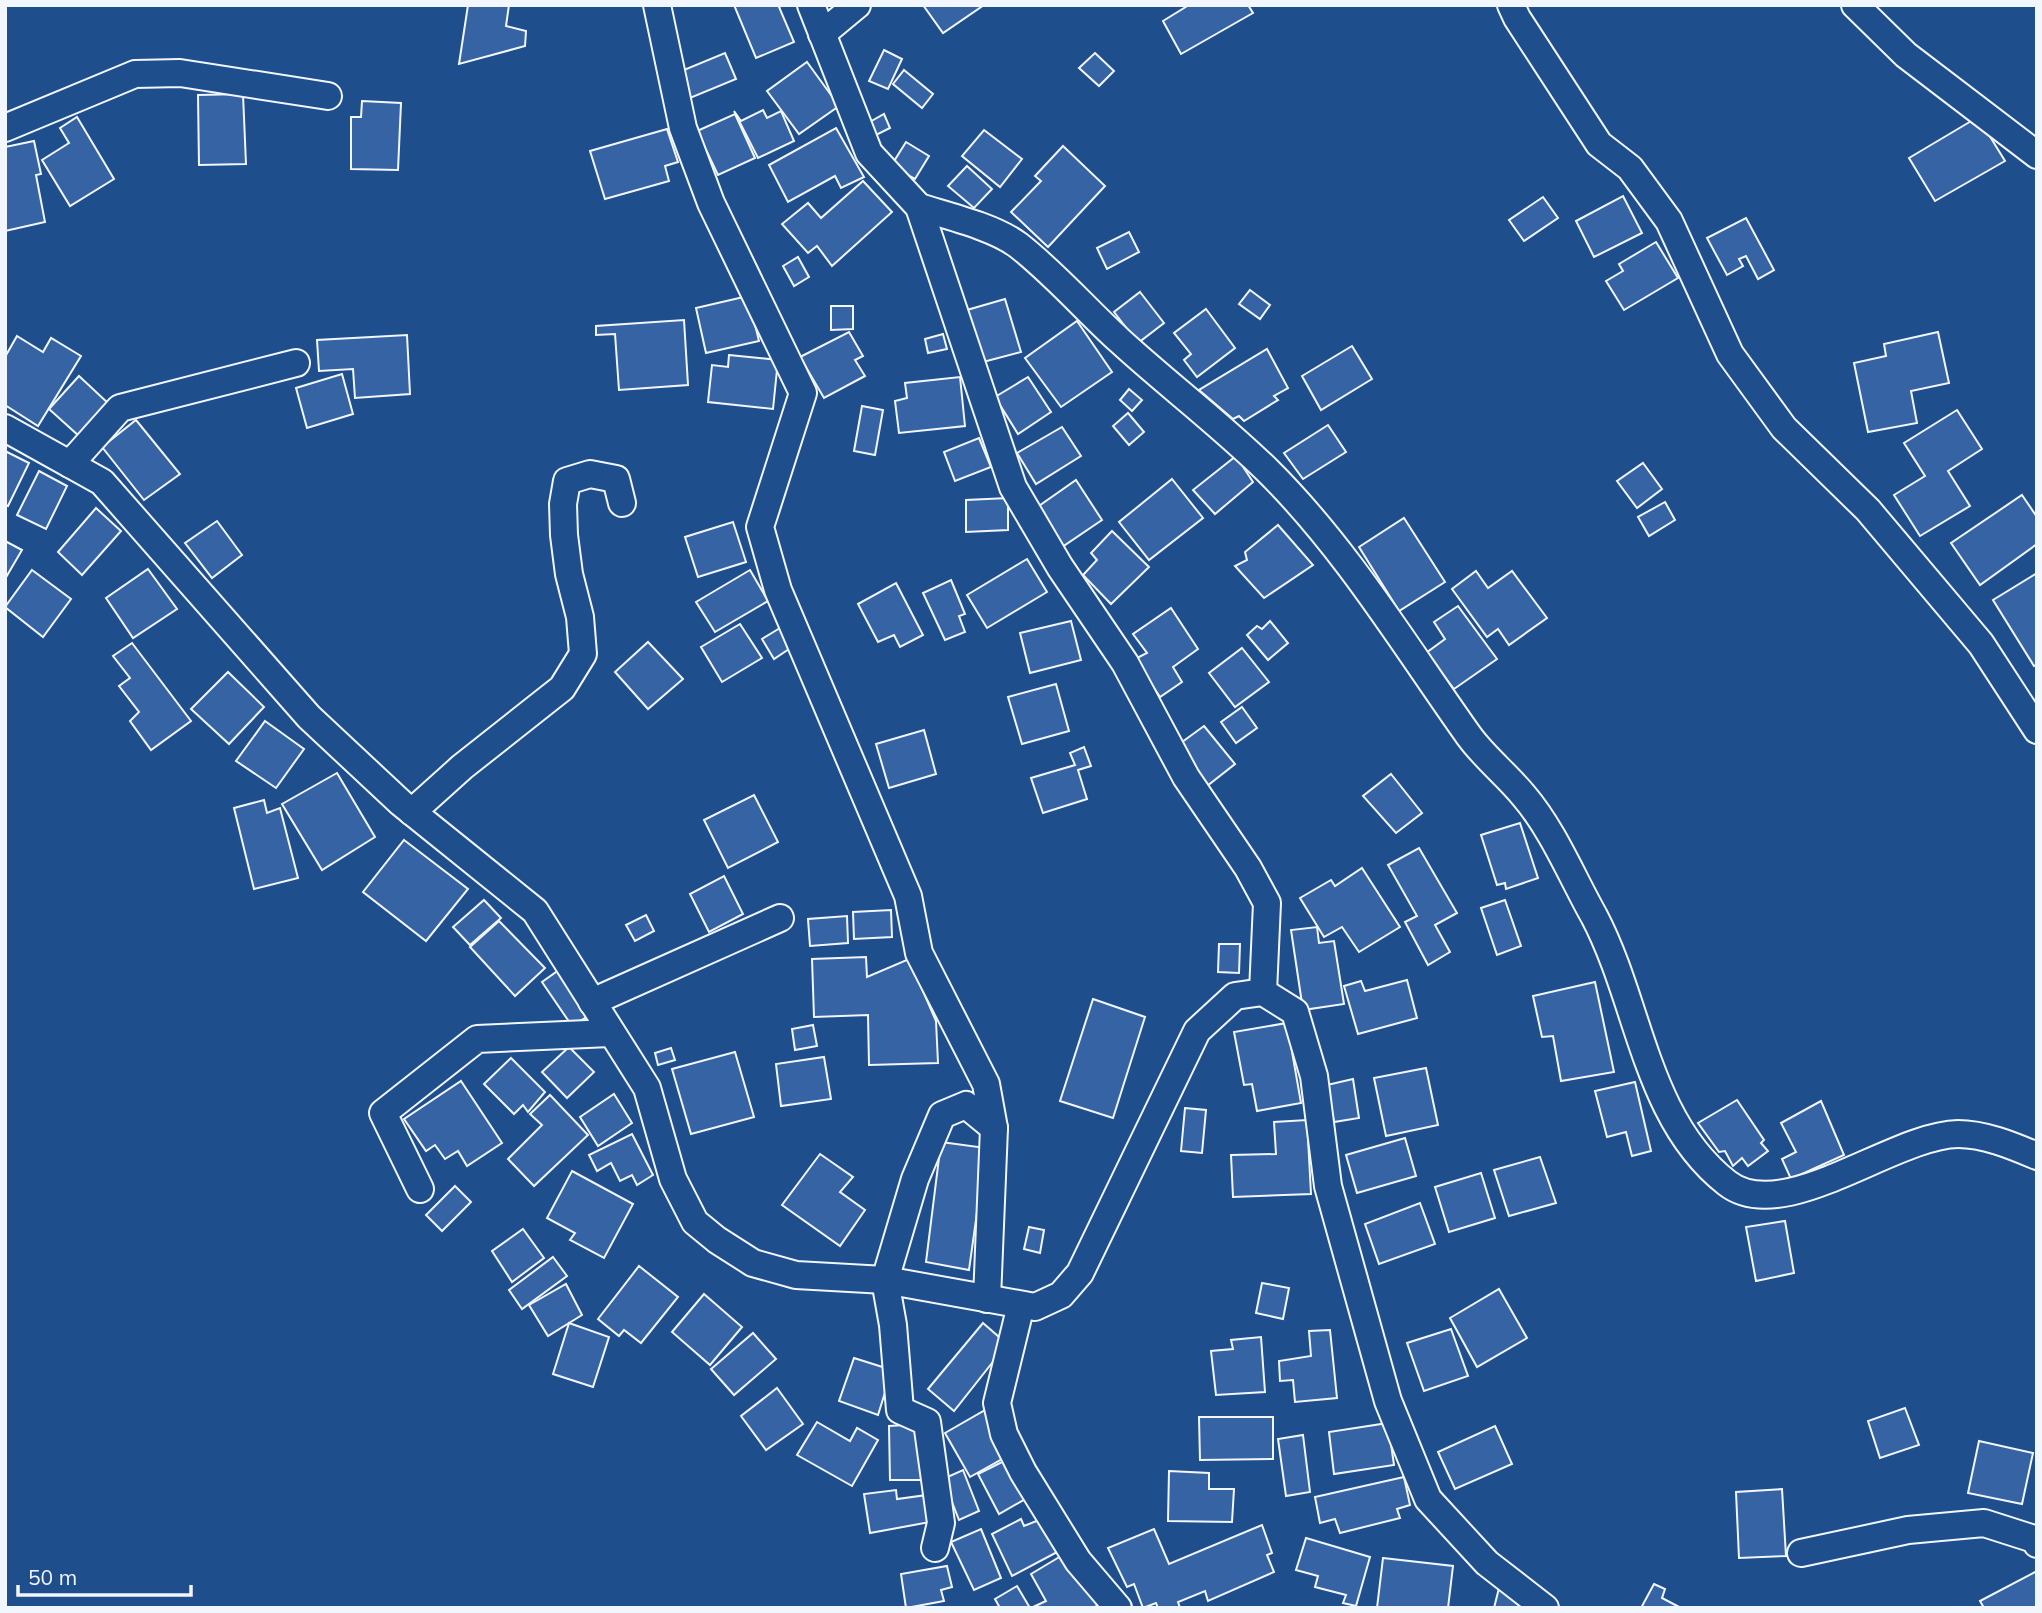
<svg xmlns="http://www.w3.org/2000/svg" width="2042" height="1613" viewBox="0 0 2042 1613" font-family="Mulish,sans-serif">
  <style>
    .building { fill: #3563a3; stroke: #f2f6ff; stroke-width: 2 }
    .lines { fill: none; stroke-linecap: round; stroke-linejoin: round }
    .minor-casing { stroke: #f2f6ff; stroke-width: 30 }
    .minor { stroke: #1f4e8c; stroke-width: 26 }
  </style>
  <rect width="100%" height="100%" fill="#1f4e8c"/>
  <g class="building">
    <polygon points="468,5 509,5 506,26 526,31 525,46 459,64"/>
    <polygon points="734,5 783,5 779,7 794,42 756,58"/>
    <polygon points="923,5 984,5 943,33"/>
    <polygon points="1189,5 1248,5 1253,13 1181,54 1163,21"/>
    <polygon points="884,50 902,59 888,89 869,81"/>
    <polygon points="725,53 736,79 690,98 679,72"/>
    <polygon points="1095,53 1114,71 1099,86 1079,68"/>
    <polygon points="807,62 839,106 799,134 767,91"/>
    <polygon points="904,70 933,94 922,108 893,84"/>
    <polygon points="243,94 246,164 199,165 198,95"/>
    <polygon points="362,101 401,103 398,170 351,169 351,117 361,117"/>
    <polygon points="763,110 767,118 781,111 794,141 758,158 734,111 741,121"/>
    <polygon points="735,114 755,158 718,175 697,131"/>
    <polygon points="884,114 890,128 876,135 868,123"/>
    <polygon points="77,117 114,179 70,206 42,160 69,143 60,128"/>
    <polygon points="1978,117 2005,161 1935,201 1909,158"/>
    <polygon points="836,128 864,177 841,188 835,176 788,202 769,165"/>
    <polygon points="667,129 678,162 665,166 669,181 605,199 590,151"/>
    <polygon points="984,130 1022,159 1000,187 962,156"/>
    <polygon points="34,141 41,174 36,175 45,222 5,231 5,147"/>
    <polygon points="906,142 929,156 915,179 891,166"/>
    <polygon points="1063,146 1105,186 1048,247 1011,212 1041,181 1035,176"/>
    <polygon points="967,166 992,189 974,208 948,186"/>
    <polygon points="863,181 892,212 832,266 817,246 808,253 782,224 808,203 821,218"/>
    <polygon points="1623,196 1642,233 1594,257 1576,221"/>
    <polygon points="1543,197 1558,218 1524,241 1509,220"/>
    <polygon points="1746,218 1774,270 1758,279 1746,256 1739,259 1743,266 1727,275 1707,238"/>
    <polygon points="1129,232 1139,252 1107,269 1097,248"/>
    <polygon points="1656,242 1678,278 1624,310 1606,281 1623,271 1619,264"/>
    <polygon points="798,257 809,277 794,286 783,266"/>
    <polygon points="1250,290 1270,305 1260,319 1239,304"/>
    <polygon points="1140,292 1164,323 1138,343 1114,312"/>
    <polygon points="748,296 759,341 706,353 696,308"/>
    <polygon points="1005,299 1021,352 983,362 967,310"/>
    <polygon points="831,306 853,306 853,329 831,330"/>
    <polygon points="1206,309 1235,348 1197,377 1184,360 1191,354 1174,333"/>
    <polygon points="684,320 688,385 619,390 615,334 596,335 596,326"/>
    <polygon points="1077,321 1112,372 1061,407 1025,358"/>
    <polygon points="849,332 863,356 855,360 865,376 824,398 800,357"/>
    <polygon points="1938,332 1949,383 1911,391 1917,423 1868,432 1854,363 1886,356 1884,344"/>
    <polygon points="943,334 947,349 928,353 925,339"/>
    <polygon points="407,335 410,394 355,398 353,369 319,371 317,340"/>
    <polygon points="17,336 43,352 51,338 81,356 38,426 5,405 5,357"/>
    <polygon points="1352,346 1372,379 1321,410 1302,376"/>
    <polygon points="1267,349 1288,388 1274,396 1278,400 1244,421 1239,416 1233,419 1199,390"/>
    <polygon points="729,355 778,360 773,409 708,402 712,365 728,367"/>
    <polygon points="342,374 353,414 307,428 296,388"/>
    <polygon points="79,376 109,404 79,436 49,409"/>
    <polygon points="960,377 965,426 899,433 895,401 907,398 905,383"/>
    <polygon points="1028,377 1051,412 1018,434 995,397"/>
    <polygon points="1129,389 1142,400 1132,411 1120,400"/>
    <polygon points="862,406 883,410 875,455 854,451"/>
    <polygon points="1957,410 1982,449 1948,471 1970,506 1920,536 1894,495 1925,476 1904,443"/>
    <polygon points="1128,413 1144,432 1129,445 1113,426"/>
    <polygon points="136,420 180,474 144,500 102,447"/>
    <polygon points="1328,425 1346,452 1303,479 1284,453"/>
    <polygon points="1062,427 1081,456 1036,484 1017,453"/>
    <polygon points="979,438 991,467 955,481 944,452"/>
    <polygon points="5,451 29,463 8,506 5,505"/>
    <polygon points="1236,456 1253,482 1215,514 1193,490"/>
    <polygon points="1643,463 1662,489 1637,508 1617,481"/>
    <polygon points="39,471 67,486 46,529 17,515"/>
    <polygon points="1172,479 1203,518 1149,560 1119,522"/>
    <polygon points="1076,480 1102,520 1062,547 1036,508"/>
    <polygon points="2022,495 2037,517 2037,544 1980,585 1951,543"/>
    <polygon points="1008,498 1008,530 966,532 966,500"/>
    <polygon points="1665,502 1675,520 1649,536 1638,517"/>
    <polygon points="96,508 121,531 82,575 58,552"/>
    <polygon points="1404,518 1445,582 1399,611 1359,547"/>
    <polygon points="217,521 242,555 212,578 185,543"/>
    <polygon points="733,522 746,562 698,577 685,537"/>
    <polygon points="1278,525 1313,565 1264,598 1235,566 1247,560 1245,552"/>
    <polygon points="1112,531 1149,567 1111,604 1083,575 1097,560 1091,553"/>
    <polygon points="5,541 22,550 5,579"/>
    <polygon points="1027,559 1047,592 987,628 967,595"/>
    <polygon points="148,569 177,609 133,638 106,598"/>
    <polygon points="32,570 71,599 43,637 5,607"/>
    <polygon points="750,570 768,601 715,632 696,602"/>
    <polygon points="1476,571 1488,588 1512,571 1547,618 1509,645 1498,629 1487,637 1452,589"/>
    <polygon points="2037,573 2037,665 2034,666 1993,600"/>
    <polygon points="951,580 965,614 959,616 965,632 945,640 923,593"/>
    <polygon points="896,583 923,635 900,647 894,635 878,642 858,604"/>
    <polygon points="1458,606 1497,659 1454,689 1426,653 1445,639 1434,622"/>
    <polygon points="1171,608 1198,649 1173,667 1182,682 1160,697 1135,659 1147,653 1133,634"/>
    <polygon points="1071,621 1081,660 1030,673 1020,633"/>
    <polygon points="1270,621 1288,643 1268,660 1247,635 1257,626 1262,629"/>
    <polygon points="740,624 762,658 722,682 701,647"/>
    <polygon points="780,628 792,647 774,659 762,639"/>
    <polygon points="648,642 683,679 648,709 615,672"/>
    <polygon points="132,643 191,721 151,750 130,721 139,712 119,686 130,678 113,656"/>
    <polygon points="1242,648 1269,682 1235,707 1209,673"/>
    <polygon points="228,672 264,707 229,744 191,709"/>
    <polygon points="1056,684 1069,731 1022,744 1008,697"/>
    <polygon points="1242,707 1257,728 1236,743 1221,722"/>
    <polygon points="265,721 304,749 276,788 236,761"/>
    <polygon points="1204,726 1235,764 1207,786 1178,745"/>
    <polygon points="924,730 936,774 889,788 876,744"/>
    <polygon points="1084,747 1091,766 1078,770 1087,799 1043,813 1031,778 1075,765 1070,753"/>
    <polygon points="337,773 375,837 322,870 282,804"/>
    <polygon points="1391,774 1422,813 1396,833 1363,796"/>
    <polygon points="754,795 778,842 728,868 704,820"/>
    <polygon points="264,800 267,813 280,808 298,878 254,889 234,808"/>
    <polygon points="1520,823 1538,878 1506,889 1505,883 1497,885 1481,835"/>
    <polygon points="404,840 468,889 426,941 363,892"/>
    <polygon points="1419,848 1457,913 1435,925 1450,952 1428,965 1405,922 1417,916 1388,865"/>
    <polygon points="1362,868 1400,927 1359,952 1342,927 1324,937 1300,898 1331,880 1335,886"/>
    <polygon points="724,876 743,914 709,932 690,894"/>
    <polygon points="484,900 501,918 470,945 453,927"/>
    <polygon points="1505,900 1521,946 1497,955 1481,908"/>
    <polygon points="891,910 892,937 854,939 853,912"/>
    <polygon points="646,915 654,931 635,941 626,925"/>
    <polygon points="847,916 848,943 810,946 808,919"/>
    <polygon points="499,921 545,968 515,996 470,947"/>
    <polygon points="1317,927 1319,943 1334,941 1344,1004 1303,1010 1291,930"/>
    <polygon points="1219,944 1240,944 1239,973 1218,972"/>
    <polygon points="866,957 867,977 909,959 936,1021 938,1063 869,1065 868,1015 814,1017 812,959"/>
    <polygon points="559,970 590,1015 572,1026 542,982"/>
    <polygon points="1407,980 1417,1018 1358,1034 1344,986 1361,981 1365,991"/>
    <polygon points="1595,982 1614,1072 1561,1081 1553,1036 1542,1037 1533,996"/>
    <polygon points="1093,999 1145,1017 1113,1118 1060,1101"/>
    <polygon points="1287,1023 1301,1103 1257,1111 1252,1084 1244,1085 1234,1032"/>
    <polygon points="813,1025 817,1046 795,1050 792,1029"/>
    <polygon points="569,1047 594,1072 567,1098 542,1072"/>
    <polygon points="671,1048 675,1060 658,1065 655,1053"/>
    <polygon points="735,1052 754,1117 691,1134 672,1069"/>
    <polygon points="824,1057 831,1099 781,1106 776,1064"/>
    <polygon points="511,1058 545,1092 528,1112 523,1105 514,1114 484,1084"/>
    <polygon points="1426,1068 1438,1125 1386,1136 1374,1078"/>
    <polygon points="1353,1079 1359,1118 1334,1122 1327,1085"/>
    <polygon points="461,1081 502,1143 467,1166 458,1151 445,1159 435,1145 426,1151 404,1119"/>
    <polygon points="1635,1082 1651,1151 1632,1156 1626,1132 1607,1137 1595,1091"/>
    <polygon points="614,1094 632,1123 598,1146 580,1117"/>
    <polygon points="550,1095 588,1135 534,1186 508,1159 542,1125 530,1114"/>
    <polygon points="1737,1100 1764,1140 1761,1143 1768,1151 1748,1166 1742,1158 1733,1166 1725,1151 1719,1152 1698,1123"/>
    <polygon points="1821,1101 1844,1155 1791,1179 1782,1159 1796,1152 1781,1123"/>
    <polygon points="1185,1108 1206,1110 1202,1153 1181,1151"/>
    <polygon points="1307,1120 1311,1194 1233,1197 1231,1155 1276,1154 1274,1122"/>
    <polygon points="632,1134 653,1175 637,1185 632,1175 620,1181 611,1163 597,1171 589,1155"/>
    <polygon points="1405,1138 1416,1176 1357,1193 1346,1155"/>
    <polygon points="941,1142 986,1148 969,1270 926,1262"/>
    <polygon points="820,1154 853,1177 840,1192 865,1210 840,1246 782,1205"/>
    <polygon points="1540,1157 1556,1203 1509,1216 1494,1170"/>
    <polygon points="572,1171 633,1204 604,1258 570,1240 575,1233 547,1218"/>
    <polygon points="1481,1173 1495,1218 1449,1232 1435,1187"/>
    <polygon points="455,1186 471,1202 442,1231 426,1215"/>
    <polygon points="1420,1203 1435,1244 1379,1264 1365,1224"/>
    <polygon points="1785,1221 1794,1273 1756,1281 1746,1227"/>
    <polygon points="1029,1227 1044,1230 1040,1253 1024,1249"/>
    <polygon points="523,1229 544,1258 512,1282 492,1251"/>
    <polygon points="553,1257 567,1276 522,1309 509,1290"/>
    <polygon points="639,1266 678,1297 641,1343 624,1330 619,1336 598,1319"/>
    <polygon points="1262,1283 1289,1288 1283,1319 1256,1313"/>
    <polygon points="566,1284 582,1315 548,1336 529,1305"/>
    <polygon points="1499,1289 1527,1338 1477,1367 1450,1318"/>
    <polygon points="704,1294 742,1327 710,1365 672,1332"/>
    <polygon points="569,1323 609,1337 593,1387 553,1374"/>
    <polygon points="983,1323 1007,1344 954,1411 928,1389"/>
    <polygon points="1451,1329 1468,1376 1424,1391 1407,1343"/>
    <polygon points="1330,1330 1337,1398 1295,1402 1293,1380 1280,1381 1279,1361 1311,1356 1309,1331"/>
    <polygon points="753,1333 776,1359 734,1395 711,1369"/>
    <polygon points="1261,1337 1265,1392 1216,1395 1211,1351 1233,1349 1231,1340"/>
    <polygon points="854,1358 892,1370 878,1415 839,1401"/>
    <polygon points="777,1388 803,1424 766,1450 741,1416"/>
    <polygon points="1905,1408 1919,1445 1880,1458 1868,1421"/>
    <polygon points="987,1409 1011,1454 970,1477 945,1433"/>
    <polygon points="1199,1417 1273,1417 1273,1459 1200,1460"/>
    <polygon points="817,1422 850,1441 857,1428 878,1440 852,1486 797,1455"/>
    <polygon points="1388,1423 1394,1465 1334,1474 1329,1432"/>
    <polygon points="920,1424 923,1480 890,1480 889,1426"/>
    <polygon points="1495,1426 1512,1464 1455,1489 1438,1452"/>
    <polygon points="1303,1435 1310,1492 1286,1496 1278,1439"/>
    <polygon points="1979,1441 2033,1453 2022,1504 1968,1493"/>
    <polygon points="1008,1459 1027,1498 999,1514 978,1474"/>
    <polygon points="963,1470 979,1511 959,1520 943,1479"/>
    <polygon points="1169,1471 1209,1473 1209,1489 1234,1489 1232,1522 1168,1521"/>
    <polygon points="1404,1477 1410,1505 1397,1509 1400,1518 1340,1533 1335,1519 1320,1523 1315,1497"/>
    <polygon points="1782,1489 1786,1556 1739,1558 1736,1492"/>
    <polygon points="896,1490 897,1499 927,1495 930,1522 870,1533 864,1494"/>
    <polygon points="1044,1518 1061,1550 1012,1576 992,1534 1021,1519 1024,1526"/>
    <polygon points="1262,1525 1272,1553 1267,1555 1274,1572 1208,1601 1205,1591 1178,1602 1180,1608 1158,1608 1156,1603 1143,1608 1134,1584 1127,1587 1108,1548 1154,1529 1169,1564"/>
    <polygon points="981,1529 1001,1578 974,1590 951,1542"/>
    <polygon points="1306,1538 1370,1557 1356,1606 1343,1603 1346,1595 1315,1587 1318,1576 1296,1570"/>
    <polygon points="1066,1553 1098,1605 1093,1608 1031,1608 1046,1601 1031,1574"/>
    <polygon points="1383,1558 1453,1566 1448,1608 1377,1608"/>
    <polygon points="947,1566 952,1587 941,1590 944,1601 906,1608 901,1574"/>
    <polygon points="2037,1571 2037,1608 1984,1608 1980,1601"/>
    <polygon points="1654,1584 1665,1589 1662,1598 1681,1608 1641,1608"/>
    <polygon points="1017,1586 1030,1608 1000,1608 995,1599"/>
    <polygon points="1499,1588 1523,1608 1494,1608"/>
  </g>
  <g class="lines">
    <g class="minor-casing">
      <g id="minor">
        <polyline points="657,5 683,128 711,203 803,393 760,527 778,590 908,896 919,953 986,1084 994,1128 987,1299"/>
        <polyline points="811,5 869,153 919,207 1013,487 1060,567 1125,663 1186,777 1248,868 1267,903 1263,992"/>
        <polyline points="1511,5 1517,18 1599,144 1630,168 1669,221 1730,354 1784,428 1868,510 1938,593 1981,644 2037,730"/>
        <polyline points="1855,5 1906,55 2037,155"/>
        <polyline points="822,34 857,5"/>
        <polyline points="5,128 135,74 180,73 328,96"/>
        <path d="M919 207C948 216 994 227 1018 245 1054 273 1086 310 1119 340 1167 384 1220 424 1267 470 1346 548 1405 646 1469 736 1485 758 1507 775 1524 796 1553 830 1572 877 1594 916 1640 1003 1645 1119 1727 1183 1783 1227 1893 1135 1958 1134 1985 1134 2013 1146 2037 1156"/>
        <polyline points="5,428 102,482 309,717 401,803 535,911 647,1088 673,1179 695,1222 717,1240 753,1263 796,1275 885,1280 1035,1307 1061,1295 1080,1273 1197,1031 1235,996 1263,992 1295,1012 1314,1076 1328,1186 1388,1401 1428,1499 1487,1563 1545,1608"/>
        <polyline points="70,464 120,408 296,363"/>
        <polyline points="412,812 462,767 562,688 583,654 580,617 569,574 564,535 563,504 567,481 590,474 616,479 622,503"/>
        <polyline points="592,1002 780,918"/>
        <polyline points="420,1189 383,1113 477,1039 610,1033"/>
        <polyline points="1021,1305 997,1403 1004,1434 1023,1472 1078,1561 1118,1608"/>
        <polyline points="935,1548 941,1523 927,1422 900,1410 893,1325 885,1280 915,1179 942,1115 966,1105 994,1128"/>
        <polyline points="1801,1553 1908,1530 1984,1523 2034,1539 2037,1544"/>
      </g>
    </g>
    <use href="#minor" class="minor"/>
  </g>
  <rect width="2042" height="1613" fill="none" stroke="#f2f6ff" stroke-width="14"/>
  <path d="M18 1585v10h173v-10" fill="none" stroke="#f2f6ff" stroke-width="3.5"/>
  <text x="28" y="1585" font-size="21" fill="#f2f6ff" stroke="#1f4e8c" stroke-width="5" paint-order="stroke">50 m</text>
</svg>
